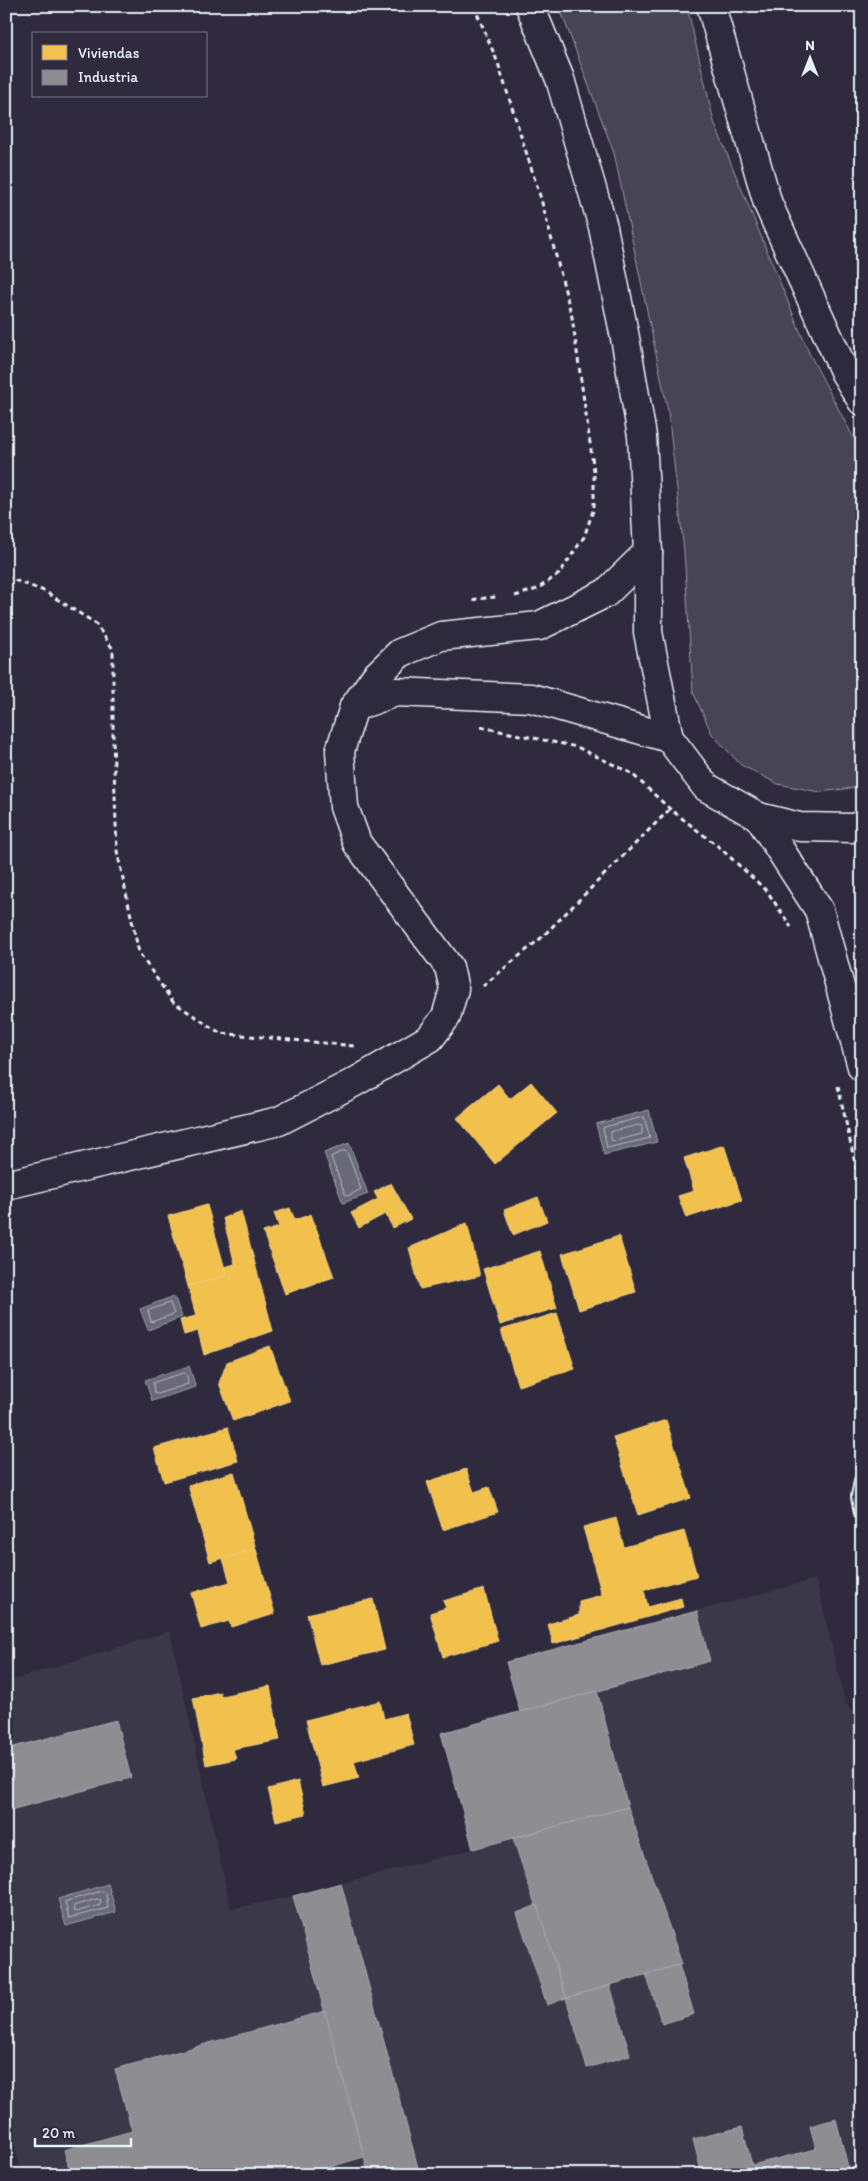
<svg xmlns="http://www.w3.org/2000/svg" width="868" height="2181" viewBox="0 0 868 2181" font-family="Itim,sans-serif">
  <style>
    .built { fill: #3b3749 }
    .green { fill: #464455; stroke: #979aa6 }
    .water { fill: #696978; stroke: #9c9fab }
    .homes { fill: #f2c14e; stroke: #efcf81 }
    .industry { fill: #8d8d92; stroke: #a8abb1 }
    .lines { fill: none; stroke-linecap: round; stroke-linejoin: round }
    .shore { stroke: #b5bbc5; stroke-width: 1 }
    .service-casing { stroke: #e8f1f8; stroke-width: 18 }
    .minor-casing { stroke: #e8f1f8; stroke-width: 31 }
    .tertiary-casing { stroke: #e8f1f8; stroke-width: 31 }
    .path { stroke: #e8f1f8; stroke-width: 3; stroke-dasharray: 5 4; stroke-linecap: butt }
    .service { stroke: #2f2a3d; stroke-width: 14 }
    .minor { stroke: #2f2a3d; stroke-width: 28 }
    .tertiary { stroke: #2f2a3d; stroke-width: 28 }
  </style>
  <rect width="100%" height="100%" fill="#2f2a3d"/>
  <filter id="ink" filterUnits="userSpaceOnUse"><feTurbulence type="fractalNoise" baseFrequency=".02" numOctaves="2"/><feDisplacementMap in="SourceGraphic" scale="10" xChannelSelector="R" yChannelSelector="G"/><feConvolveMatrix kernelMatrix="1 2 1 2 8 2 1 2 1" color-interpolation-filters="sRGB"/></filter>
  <g filter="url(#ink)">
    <polygon class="built" points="816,1579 845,1701 862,1728 862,2175 22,2175 6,2110 6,1682 170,1631 231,1909 293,1896 472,1849 441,1733 519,1712 506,1662"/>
    <polygon class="green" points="559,6 687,6 714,122 809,353 862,454 861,787 820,792 778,784 741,765 712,734 693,692 684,551 668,411 614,153"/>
    <g class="water">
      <polygon points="649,1110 657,1142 604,1155 596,1124"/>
      <polygon points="349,1143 368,1194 343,1203 324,1153"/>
      <polygon points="174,1296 182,1317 148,1330 140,1309"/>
      <polygon points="189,1366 196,1387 152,1401 145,1380"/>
      <polygon points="108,1884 116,1912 66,1926 58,1899"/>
    </g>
    <g class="homes">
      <polygon points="531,1082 557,1113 495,1164 457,1118 498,1084 510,1099"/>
      <polygon points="724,1145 742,1200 686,1218 678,1196 694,1191 684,1158"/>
      <polygon points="391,1183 411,1219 393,1228 385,1214 359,1228 351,1213 378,1199 374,1192"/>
      <polygon points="538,1197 547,1221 513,1235 504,1210"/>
      <polygon points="207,1205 227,1276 188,1286 168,1216"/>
      <polygon points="290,1208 295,1220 311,1214 334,1277 285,1294 263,1232 279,1227 274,1213"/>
      <polygon points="241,1211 273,1331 204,1355 198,1331 184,1335 180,1320 196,1316 188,1286 227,1276 224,1267 235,1264 223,1218"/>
      <polygon points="467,1223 480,1276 420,1289 409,1248"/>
      <polygon points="619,1236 636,1292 579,1310 562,1254"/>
      <polygon points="540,1251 557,1308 500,1325 483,1269"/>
      <polygon points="557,1313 575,1369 518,1386 501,1330"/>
      <polygon points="270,1346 290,1401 233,1421 219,1383 227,1362"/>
      <polygon points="666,1420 691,1498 638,1515 613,1437"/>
      <polygon points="228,1427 238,1461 164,1482 154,1448"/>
      <polygon points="466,1469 474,1492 489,1487 498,1512 443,1530 427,1482"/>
      <polygon points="234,1472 256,1549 210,1562 188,1485"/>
      <polygon points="616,1518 624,1547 684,1531 697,1576 644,1590 648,1607 681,1598 683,1607 553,1644 548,1624 579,1615 579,1601 602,1595 583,1527"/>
      <polygon points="256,1549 275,1614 231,1627 229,1621 201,1629 191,1593 230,1582 223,1559"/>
      <polygon points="484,1589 498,1641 443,1657 430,1613 446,1608 443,1601"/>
      <polygon points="373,1599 385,1650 320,1665 307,1614"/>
      <polygon points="270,1686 280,1740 233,1749 236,1759 206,1765 193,1698 220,1692 221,1696"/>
      <polygon points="380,1701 384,1719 406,1713 414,1745 354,1761 359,1778 323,1787 306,1720"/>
      <polygon points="298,1781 306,1814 276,1821 268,1789"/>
    </g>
    <g class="industry">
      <polygon points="697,1611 710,1661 520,1712 506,1662"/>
      <polygon points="597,1691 628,1807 473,1849 441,1733"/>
      <polygon points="116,1720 131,1778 6,1811 6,1749"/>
      <polygon points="628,1807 682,1964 566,1998 513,1838"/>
      <polygon points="341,1883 420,2175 369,2175 293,1896"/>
      <polygon points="537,1905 566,1998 547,2005 517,1913"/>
      <polygon points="679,1965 694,2014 662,2024 646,1974"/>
      <polygon points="610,1985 630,2055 587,2068 566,1998"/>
      <polygon points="325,2011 364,2157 302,2175 71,2175 64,2150 132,2131 115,2069"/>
      <polygon points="836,2119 850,2175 702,2175 693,2139 742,2127 752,2165 816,2149 810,2126"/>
    </g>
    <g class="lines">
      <g class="shore">
        <polygon points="644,1117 650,1138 607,1148 603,1128"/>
        <polygon points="639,1125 642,1126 642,1134 614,1141 611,1140 611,1132"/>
        <polygon points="344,1151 347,1152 361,1189 348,1196 345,1194 331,1157"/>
        <polygon points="170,1303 174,1314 151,1322 148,1311"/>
        <polygon points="184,1373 187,1375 188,1384 157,1394 154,1393 153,1383"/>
        <polygon points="103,1891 106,1893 108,1908 69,1918 65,1902"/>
        <polygon points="98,1899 101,1900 100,1905 76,1912 73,1910 74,1906"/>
      </g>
      <g class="service-casing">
        <polyline id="service" points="862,1481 859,1497 862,1513"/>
      </g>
      <g class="minor-casing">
        <polyline id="minor" points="6,1185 279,1121 355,1082 430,1038 446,1017 454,989 449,967 357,843 344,807 340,751 354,707"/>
      </g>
      <g class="tertiary-casing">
        <g id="tertiary">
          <polyline points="530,6 560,79 603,227 626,343 642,436 648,552 648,632 669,738 706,787 759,817 800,827 853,828 862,825"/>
          <polyline points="711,6 768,204 845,373 862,401"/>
          <polyline points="354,707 376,676 400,653 441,636 539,626 606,593 648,552"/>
          <polyline points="354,707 396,692 531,698 669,738"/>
          <polyline points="759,817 819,910 862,1067"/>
        </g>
      </g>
      <g class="path">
        <polyline points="474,6 498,63 541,199 572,317 594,471 594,508 584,537 559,574 537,589 515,596"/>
        <polyline points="6,577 44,591 95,623 113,649 113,740 117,851 139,953 173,1002 220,1033 354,1046"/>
        <polyline points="473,601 476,599 496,597"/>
        <polyline points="481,727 577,747 631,773 670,809 719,847 767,891 791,927"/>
        <polyline points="483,986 541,938 670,809"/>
        <polyline points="838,1086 862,1195"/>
      </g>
      <use href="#service" class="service"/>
      <use href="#minor" class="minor"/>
      <use href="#tertiary" class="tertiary"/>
    </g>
  </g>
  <rect width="868" height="2181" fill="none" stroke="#2f2a3d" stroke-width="25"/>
  <rect x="12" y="12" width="843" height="2156" fill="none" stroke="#e8f1f8" stroke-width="2" filter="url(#ink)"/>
  <rect x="32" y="32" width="175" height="65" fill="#2f2a3d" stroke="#797a88"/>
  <rect x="42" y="45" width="25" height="15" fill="#f2c14e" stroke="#797a88"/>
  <text x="78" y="58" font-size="15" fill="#e8f1f8">Viviendas</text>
  <rect x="42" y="70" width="25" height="15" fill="#8d8d92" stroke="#797a88"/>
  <text x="78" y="82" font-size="15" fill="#e8f1f8">Industria</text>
  <g transform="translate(810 58)" stroke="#2f2a3d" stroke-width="4" paint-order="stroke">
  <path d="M0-4L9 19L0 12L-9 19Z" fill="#e8f1f8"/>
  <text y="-8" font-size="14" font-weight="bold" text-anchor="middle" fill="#e8f1f8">N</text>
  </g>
  <path d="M35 2138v8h96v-8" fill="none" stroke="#e8f1f8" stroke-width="2.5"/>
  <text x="42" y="2138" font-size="15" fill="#e8f1f8" stroke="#2f2a3d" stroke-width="4" paint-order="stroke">20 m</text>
</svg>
